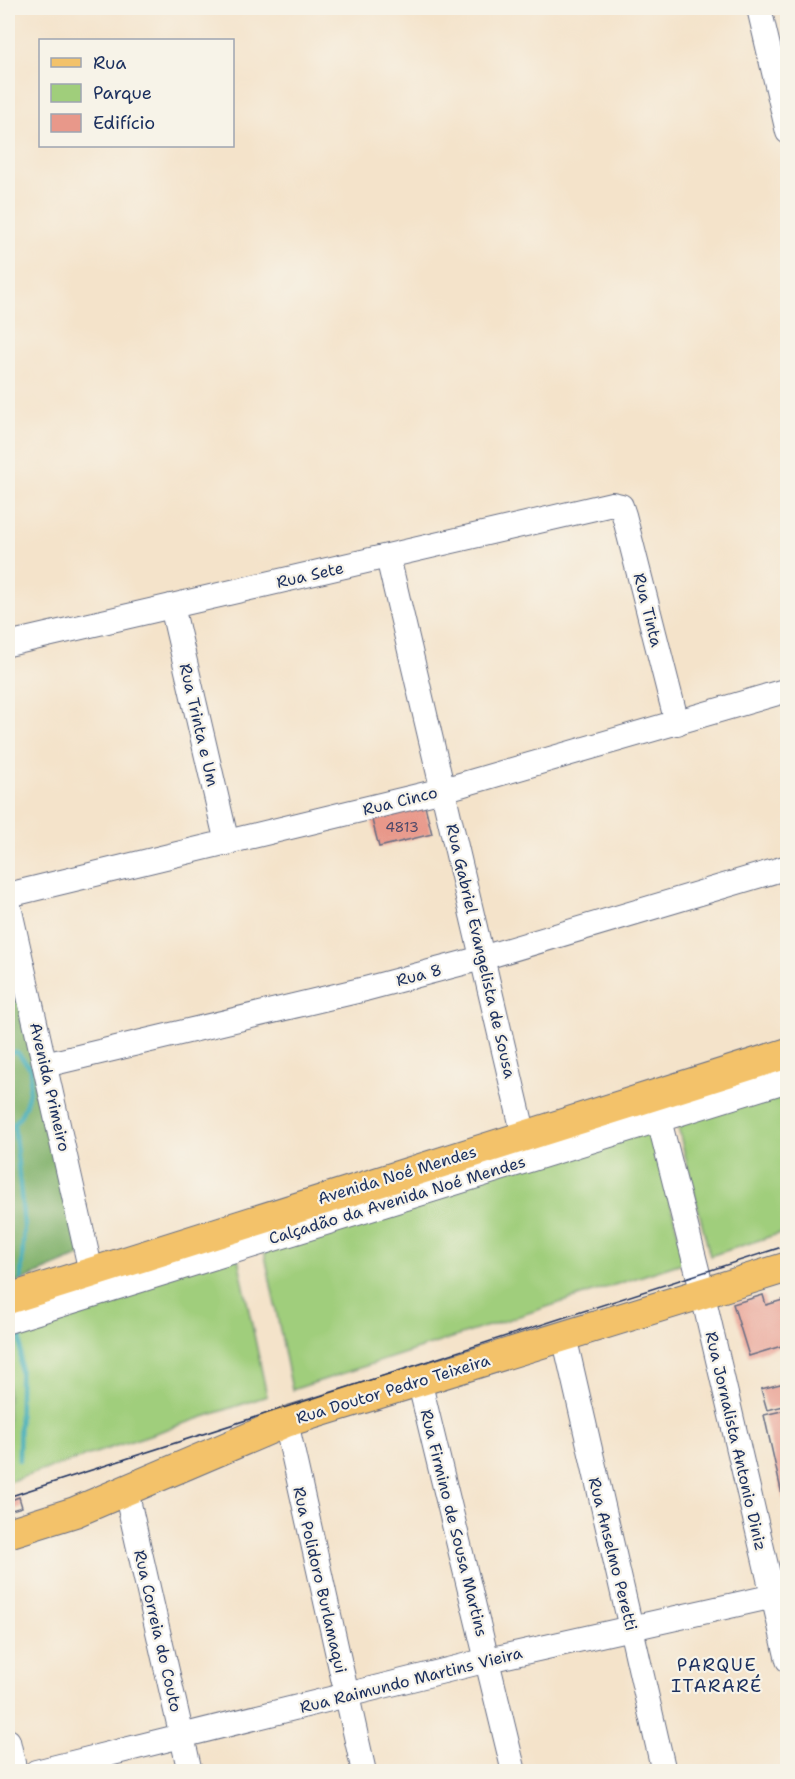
<svg xmlns="http://www.w3.org/2000/svg" width="795" height="1779" viewBox="0 0 795 1779" font-family="'Shantell Sans',sans-serif">
  <style>
    .green { fill: #a0ce7b; stroke: #5e7e6c; stroke-width: 1.5 }
    .forest { fill: #80b16b; stroke: #4e7064; stroke-width: 1.5 }
    .lines { fill: none; stroke-linecap: round; stroke-linejoin: round }
    .stream { stroke: #3babb8; stroke-width: 4.5 }
    .building { fill: #e8988a }
    .minor-casing { stroke: #676e84; stroke-width: 26 }
    .major-casing { stroke: #676e84; stroke-width: 32 }
    .minor { stroke: #fff; stroke-width: 24 }
    .major { stroke: #f3c26a; stroke-width: 30 }
    .tram { stroke: #1b2f5e; stroke-width: 1.5 }
    .labels { text-anchor: middle; dominant-baseline: central; stroke-width: 4.5; stroke-linejoin: round; paint-order: stroke }
    .number-label { font-size: 14px; fill: #4e4969 }
    .street-label { font-size: 16px; fill: #1b2f5e; stroke: #f7f3e8 }
    .neighbourhood-label { font-size: 18px; letter-spacing: 1.5px; fill: #1b2f5e; stroke: #f7f3e8 }
  </style>
  <rect width="100%" height="100%" fill="#f7f3e8"/>
  <filter id="ink" filterUnits="userSpaceOnUse"><feTurbulence type="fractalNoise" baseFrequency=".0167" numOctaves="2"/><feDisplacementMap in="SourceGraphic" scale="12" xChannelSelector="R" yChannelSelector="G"/><feConvolveMatrix kernelMatrix="1 2 1 2 8 2 1 2 1" color-interpolation-filters="sRGB"/></filter>
  <filter id="wash" filterUnits="userSpaceOnUse"><feTurbulence type="fractalNoise" baseFrequency=".008" numOctaves="4" result="noise"/><feDisplacementMap in="SourceGraphic" scale="24" xChannelSelector="R" yChannelSelector="G"/><feGaussianBlur stdDeviation="1.35" result="paint"/><feColorMatrix in="noise" values="0 0 0 0 0 0 0 0 0 0 0 0 0 0 0 0 0 1.4 0 .05"/><feComposite in="paint" operator="in"/></filter>
  <g filter="url(#wash)">
    <rect width="100%" height="100%" fill="#f4e3ca"/>
    <g class="green">
      <polygon points="787,1070 787,1231 710,1256 673,1107"/>
      <polygon points="648,1110 685,1262 292,1390 261,1235"/>
      <polygon points="235,1244 267,1396 8,1482 8,1316"/>
    </g>
    <polygon class="forest" points="8,929 84,1254 8,1286"/>
    <g class="lines">
      <g class="stream">
        <path d="M8 1052H17L31 1069C30 1089 28 1109 14 1124L24 1226 21 1280"/>
        <polyline points="19,1460 21,1324"/>
      </g>
    </g>
    <g id="blocks">
      <g class="building">
        <polygon points="425,806 432,834 379,847 372,820"/>
        <polygon points="763,1295 766,1305 783,1300 788,1312 788,1344 749,1356 733,1304"/>
        <polygon points="788,1382 788,1405 767,1410 761,1389"/>
        <polygon points="786,1410 788,1498 783,1499 764,1415"/>
        <polygon points="19,1497 22,1507 8,1511 8,1501"/>
      </g>
    </g>
  </g>
  <g filter="url(#ink)">
    <use href="#blocks" fill-opacity="0" stroke="#676e84" stroke-width="1.5"/>
    <g class="lines">
      <g class="minor-casing">
        <g id="minor">
          <polyline points="759,8 788,132"/>
          <polyline points="388,557 524,1136"/>
          <polyline points="172,606 227,843"/>
          <polyline points="8,644 612,504 621,506 624,515 677,723"/>
          <polyline points="8,895 443,790 788,690"/>
          <polyline points="8,902 91,1272"/>
          <polyline points="45,1065 365,989 482,958 788,867"/>
          <polyline points="656,1108 698,1274 788,1660"/>
          <polyline points="8,1321 788,1080"/>
          <polyline points="564,1336 664,1772"/>
          <polyline points="419,1380 514,1772"/>
          <polyline points="286,1422 364,1772"/>
          <polyline points="126,1491 190,1772"/>
          <polyline points="8,1741 15,1772"/>
          <polyline points="36,1772 488,1660 788,1593"/>
        </g>
      </g>
      <g class="major-casing">
        <g id="major">
          <polyline points="8,1299 788,1053"/>
          <polyline points="8,1533 75,1512 286,1422 788,1267"/>
        </g>
      </g>
      <use href="#minor" class="minor"/>
      <use href="#major" class="major"/>
      <polyline class="tram" points="8,1497 788,1245"/>
    </g>
  </g>
  <g class="labels">
    <g class="number-label">
      <text x="402" y="827">4813</text>
    </g>
    <g class="street-label">
      <text transform="translate(310 575) rotate(-13)">Rua Sete</text>
      <text transform="translate(648 610) rotate(76)">Rua Tinta</text>
      <text transform="translate(199 725) rotate(77)">Rua Trinta e Um</text>
      <text transform="translate(400 801) rotate(-14)">Rua Cinco</text>
      <text transform="translate(481 951) rotate(77)">Rua Gabriel Evangelista de Sousa</text>
      <text transform="translate(419 975) rotate(-15)">Rua 8</text>
      <text transform="translate(50 1087) rotate(77)">Avenida Primeiro</text>
      <text transform="translate(397 1175) rotate(-17)">Avenida Noé Mendes</text>
      <text transform="translate(397 1200) rotate(-17)">Calçadão da Avenida Noé Mendes</text>
      <text transform="translate(393 1389) rotate(-17)">Rua Doutor Pedro Teixeira</text>
      <text transform="translate(736 1441) rotate(77)">Rua Jornalista Antonio Diniz</text>
      <text transform="translate(454 1523) rotate(76)">Rua Firmino de Sousa Martins</text>
      <text transform="translate(613 1554) rotate(76)">Rua Anselmo Peretti</text>
      <text transform="translate(320 1580) rotate(77)">Rua Polidoro Burlamaqui</text>
      <text transform="translate(158 1631) rotate(77)">Rua Correia do Couto</text>
      <text transform="translate(411 1680) rotate(-14)">Rua Raimundo Martins Vieira</text>
    </g>
    <g class="neighbourhood-label">
      <text x="717" y="1665">PARQUE<tspan x="717" dy="21">ITARARÉ</tspan></text>
    </g>
  </g>
  <rect width="795" height="1779" fill="none" stroke="#f7f3e8" stroke-width="30"/>
  <rect x="39" y="39" width="195" height="108" fill="#f7f3e8" stroke="#9fa5b1" stroke-width="1.5"/>
  <rect x="51" y="58" width="30" height="9" fill="#f3c26a" stroke="#9fa5b1" stroke-width="1.5"/>
  <text x="93" y="69" font-size="18" fill="#1b2f5e">Rua</text>
  <rect x="51" y="84" width="30" height="18" fill="#a0ce7b" stroke="#9fa5b1" stroke-width="1.5"/>
  <text x="93" y="99" font-size="18" fill="#1b2f5e">Parque</text>
  <rect x="51" y="114" width="30" height="18" fill="#e8988a" stroke="#9fa5b1" stroke-width="1.5"/>
  <text x="93" y="129" font-size="18" fill="#1b2f5e">Edifício</text>
</svg>
